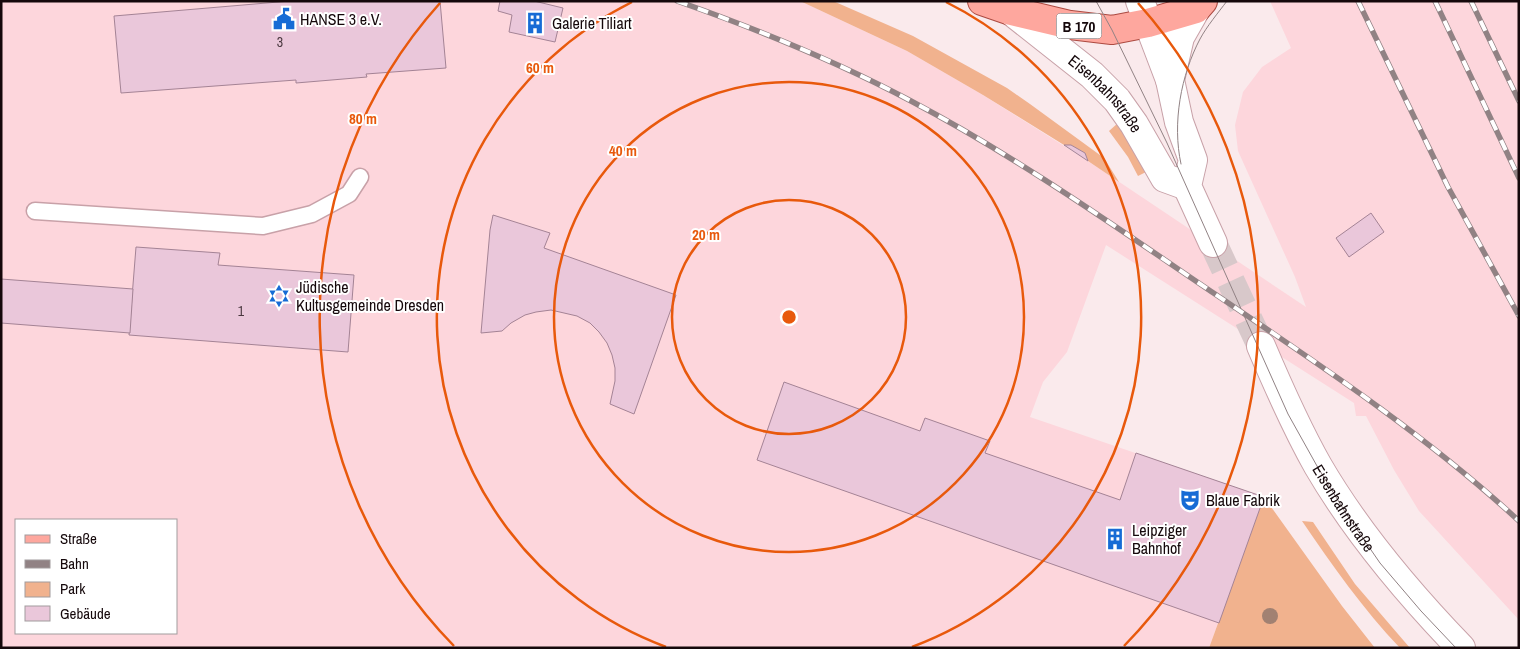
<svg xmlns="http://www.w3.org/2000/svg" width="1520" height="649" viewBox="0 0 1520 649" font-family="'Archivo Narrow',sans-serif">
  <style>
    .built { fill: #fdd6dc; fill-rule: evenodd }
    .green { fill: #f1b28e }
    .building { fill: #eac7da; stroke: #a48395 }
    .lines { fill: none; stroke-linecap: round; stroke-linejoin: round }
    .tertiary-tunnel { stroke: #d8c8ca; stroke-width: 28; stroke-dasharray: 28 14; stroke-linecap: butt }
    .service-casing { stroke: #c8a1a8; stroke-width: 19 }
    .tertiary-casing { stroke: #c8a1a8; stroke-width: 30 }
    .primary-casing { stroke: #ac4a41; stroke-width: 30 }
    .service { stroke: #fff; stroke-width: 16 }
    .tertiary { stroke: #fff; stroke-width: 28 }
    .primary { stroke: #fea79e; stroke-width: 28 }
    .tram { stroke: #918284; stroke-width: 1 }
    .rail-casing { stroke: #918284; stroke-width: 5.5 }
    .rail { stroke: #fff; stroke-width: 4; stroke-dasharray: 11; stroke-linecap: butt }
    .tree { fill: #a18172 }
    .ring { fill: none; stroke: #e8590c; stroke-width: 2.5 }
    .labels { text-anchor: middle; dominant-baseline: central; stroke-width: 4; stroke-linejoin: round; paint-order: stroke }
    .number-label { font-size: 14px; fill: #4a383f }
    .shield { fill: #fff; stroke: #5b5254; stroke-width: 1 }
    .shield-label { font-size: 15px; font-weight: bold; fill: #15080b }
    .poi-label { font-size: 16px; fill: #15080b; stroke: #fff; text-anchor: start }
    .street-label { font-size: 16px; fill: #15080b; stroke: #fff }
    .centre { fill: #e8590c; stroke: #fff; stroke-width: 2.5 }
    .ring-label { font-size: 15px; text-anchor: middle; font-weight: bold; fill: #e8590c; stroke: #fff; stroke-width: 4; stroke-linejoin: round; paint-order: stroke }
  </style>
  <rect width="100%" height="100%" fill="#faeaec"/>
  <path class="built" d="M1 1H800L907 51 983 95 1088 161 1306 307 1295 277 1238 151 1235 125 1243 92 1262 67 1291 48 1270 1H1519V620L1419 511 1394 470 1366 416H1356L1354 403 1106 245 1067 352 1043 382 1030 417 1264 497 1209 648H1ZM16 520H176V633H16Z"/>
  <g class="green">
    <polygon points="800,1 833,1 913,36 1007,88 1030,104 1104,158 1119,182 1088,161 1085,153 1071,145 1064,145 983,95 907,51"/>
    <polygon points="1118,123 1148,171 1138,176 1128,157 1109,131"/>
    <polygon points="1264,497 1342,606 1375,648 1209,648"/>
    <path d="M1302 521 1313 522 1355 584 1410 648H1400C1363 609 1332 565 1302 521Z"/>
  </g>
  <g class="building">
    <polygon points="440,1 446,68 366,74 367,77 296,83 296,80 121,93 114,16 290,1"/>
    <polygon points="500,1 534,1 563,8 555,42 509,32 512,15 498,11"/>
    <polygon points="1064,145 1071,145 1085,153 1088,161"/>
    <polygon points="1371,213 1384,232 1349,257 1336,238"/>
    <polygon points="493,215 550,233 544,248 676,295 634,414 610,404 615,381 615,368 612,355 607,343 599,332 590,323 577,316 551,310 536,312 525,315 511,323 502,331 481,333 490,230"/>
    <polygon points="136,247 220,253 218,265 354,275 348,352 129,335"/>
    <polygon points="1,279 133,289 130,333 1,323"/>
    <polygon points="784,382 920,431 925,418 990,441 985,453 1120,500 1136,453 1264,497 1219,623 757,460"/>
  </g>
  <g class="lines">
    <polyline class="tertiary-tunnel" points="1213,243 1261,346"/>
    <g class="service-casing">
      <polyline id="service" points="35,211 263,226 312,214 349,194 360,177"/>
    </g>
    <g class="tertiary-casing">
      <g id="tertiary">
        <polyline points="1140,1 1170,80"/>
        <polyline points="1196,9 1180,37 1170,80 1179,122 1193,160 1187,186 1213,243"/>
        <path id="s1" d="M1011 11 1092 75 1117 100 1134 124 1165 178 1187 186"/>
        <path d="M1261 346C1278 386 1296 427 1318 466 1357 533 1407 592 1461 648"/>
      </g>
    </g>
    <g class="primary-casing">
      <polyline id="primary" points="982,1 1011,11 1070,25 1112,30 1148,23 1196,9 1203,1"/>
    </g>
    <use href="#service" class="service"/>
    <use href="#tertiary" class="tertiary"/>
    <use href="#primary" class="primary"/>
    <g class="tram">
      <path id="s2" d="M1096 1 1112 30 1167 143 1288 414 1317 466 1347 515 1380 563 1421 611 1456 648"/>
      <path d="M1181 164C1172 123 1181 75 1200 39 1207 26 1218 13 1227 1"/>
    </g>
    <g class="rail-casing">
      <g id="rail">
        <path d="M677 1C757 29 836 61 911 101 1017 157 1116 227 1215 294 1320 365 1426 435 1519 521"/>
        <polyline points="1358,1 1448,187 1519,316"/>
        <polyline points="1435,1 1519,178"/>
        <polyline points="1471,1 1519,101"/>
      </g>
    </g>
    <use href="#rail" class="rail"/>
  </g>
  <circle class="tree" cx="1270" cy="616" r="8"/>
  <g class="ring">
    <circle cx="789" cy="317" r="117"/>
    <circle cx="789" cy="317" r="235"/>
    <path d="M666 647A352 352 0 0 1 632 2M946 2A352 352 0 0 1 912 647"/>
    <path d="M454 646A470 470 0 0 1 440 3M1138 3A470 470 0 0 1 1124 646"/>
  </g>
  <defs>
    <g id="civic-bare" transform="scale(1.725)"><path d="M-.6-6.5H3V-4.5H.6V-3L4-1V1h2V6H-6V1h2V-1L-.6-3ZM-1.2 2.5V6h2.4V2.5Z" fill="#166bd5" stroke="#fff" stroke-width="2.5" paint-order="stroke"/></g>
    <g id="building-bare" transform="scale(1.725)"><path d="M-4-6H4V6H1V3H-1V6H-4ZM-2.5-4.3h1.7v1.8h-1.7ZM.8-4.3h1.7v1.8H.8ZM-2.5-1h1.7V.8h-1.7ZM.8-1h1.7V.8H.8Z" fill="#166bd5" stroke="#fff" stroke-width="2.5" paint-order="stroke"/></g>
    <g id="synagogue-bare" transform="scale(1.725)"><path d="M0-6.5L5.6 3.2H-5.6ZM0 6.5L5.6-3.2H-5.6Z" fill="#166bd5" stroke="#fff" stroke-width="2.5" paint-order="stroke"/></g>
    <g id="theatre-bare" transform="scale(1.725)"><path d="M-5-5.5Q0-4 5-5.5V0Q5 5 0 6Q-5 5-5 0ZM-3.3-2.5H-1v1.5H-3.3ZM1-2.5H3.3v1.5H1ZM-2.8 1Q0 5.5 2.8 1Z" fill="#166bd5" stroke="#fff" stroke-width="2.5" paint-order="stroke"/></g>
  </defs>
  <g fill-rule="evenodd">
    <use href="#civic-bare" x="284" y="19"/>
    <use href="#building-bare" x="535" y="23"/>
    <use href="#synagogue-bare" x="279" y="296"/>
    <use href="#theatre-bare" x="1190" y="500"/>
    <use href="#building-bare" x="1115" y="539"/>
  </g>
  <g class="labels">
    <g class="number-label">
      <text x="280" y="42">3</text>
      <text x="241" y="311">1</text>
    </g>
    <rect class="shield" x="1056.5" y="13.5" width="45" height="25" rx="4"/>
    <g class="shield-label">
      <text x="1079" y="26">B 170</text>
    </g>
    <g class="poi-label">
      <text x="300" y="19">HANSE 3 e.V.</text>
      <text x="552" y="23">Galerie Tiliart</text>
      <text x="296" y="287">Jüdische<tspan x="296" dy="18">Kultusgemeinde Dresden</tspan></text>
      <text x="1206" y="500">Blaue Fabrik</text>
      <text x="1132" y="530">Leipziger<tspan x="1132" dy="18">Bahnhof</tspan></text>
    </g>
    <g class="street-label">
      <text stroke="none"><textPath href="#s1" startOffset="126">Eisenbahnstraße</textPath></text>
      <text stroke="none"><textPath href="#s2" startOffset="565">Eisenbahnstraße</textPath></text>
    </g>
  </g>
  <circle cx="789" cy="317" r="8" class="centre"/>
  <g class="ring-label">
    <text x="540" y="73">60 m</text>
    <text x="363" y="124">80 m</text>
    <text x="623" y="156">40 m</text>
    <text x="706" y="240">20 m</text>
  </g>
  <rect width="1520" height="649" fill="none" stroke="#15080b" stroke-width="5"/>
  <rect x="15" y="519" width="162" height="115" fill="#ffffff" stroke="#a19c9d"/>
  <rect x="25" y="535" width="25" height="8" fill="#fea79e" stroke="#a19c9d"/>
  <text x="60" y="544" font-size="15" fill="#15080b">Straße</text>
  <rect x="25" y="560" width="25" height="8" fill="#918284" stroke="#a19c9d"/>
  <text x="60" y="569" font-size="15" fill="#15080b">Bahn</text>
  <rect x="25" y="582" width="25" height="15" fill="#f1b28e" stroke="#a19c9d"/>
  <text x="60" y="594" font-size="15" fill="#15080b">Park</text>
  <rect x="25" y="606" width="25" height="15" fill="#eac7da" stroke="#a19c9d"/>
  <text x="60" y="619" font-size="15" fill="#15080b">Gebäude</text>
</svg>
